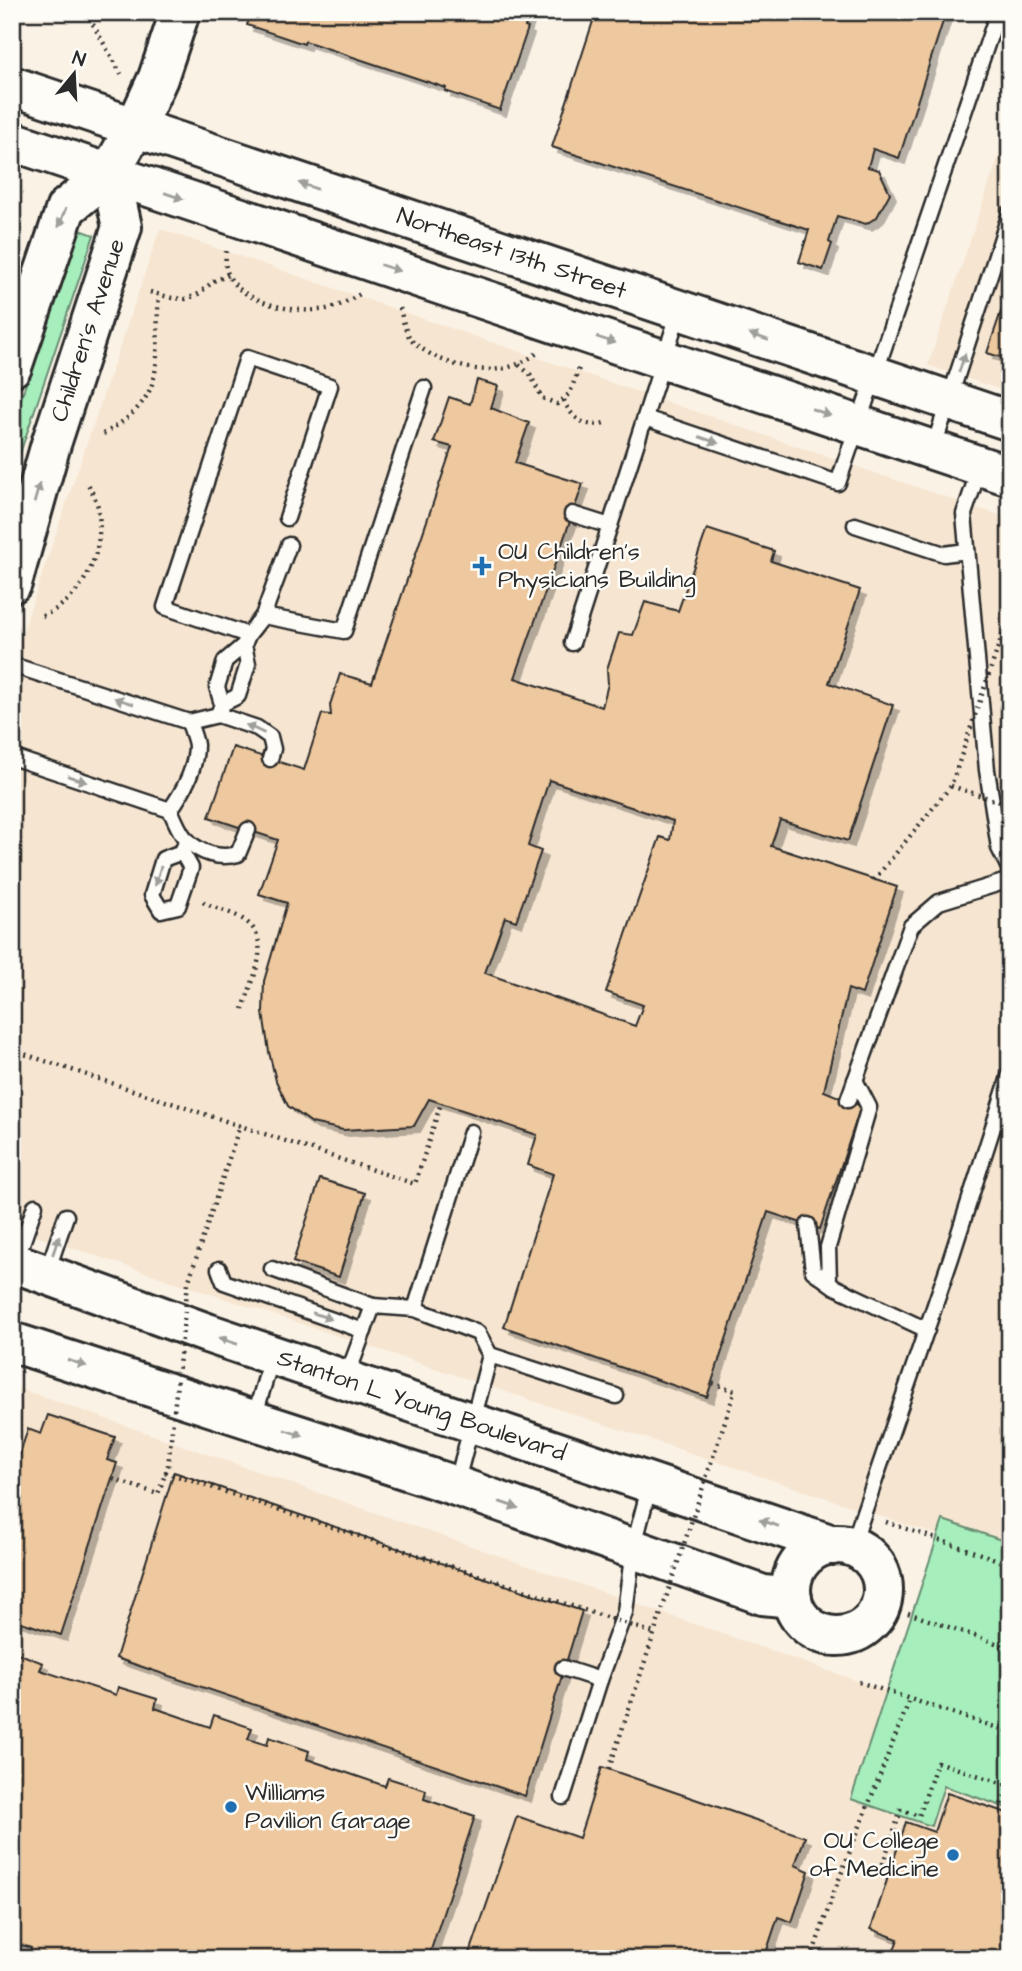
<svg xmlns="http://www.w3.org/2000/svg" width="1022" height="1971" viewBox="0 0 1022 1971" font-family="'Architects Daughter',sans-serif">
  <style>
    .built { fill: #f6e5d0 }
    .green { fill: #a6eebb; stroke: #688c73; stroke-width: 2 }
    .building { fill: #eec89e; stroke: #2b2b2b; stroke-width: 2; fill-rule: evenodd; filter: url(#shadow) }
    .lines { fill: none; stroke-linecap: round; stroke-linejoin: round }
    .lane-casing { stroke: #2b2b2b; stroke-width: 19 }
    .secondary-casing { stroke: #2b2b2b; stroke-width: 44 }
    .path { stroke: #2b2b2b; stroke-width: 4.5; stroke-dasharray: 2 5; stroke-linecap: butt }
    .lane { stroke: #fdfcf7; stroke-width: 14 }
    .secondary { stroke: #fdfcf7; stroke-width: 38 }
    .path-bridge { stroke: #2b2b2b; stroke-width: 4.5; stroke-dasharray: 2 5; stroke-linecap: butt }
    .oneway { fill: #9e9e9b }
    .poi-dot { fill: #1f6fb2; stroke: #fdfcf7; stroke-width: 2.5 }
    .labels { text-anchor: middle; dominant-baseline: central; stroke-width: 5; stroke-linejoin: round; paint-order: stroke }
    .street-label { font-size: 24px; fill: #2b2b2b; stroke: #fdfcf7 }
    .poi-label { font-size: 24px; fill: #2b2b2b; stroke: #fdfcf7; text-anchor: start }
  </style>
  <defs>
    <filter id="shadow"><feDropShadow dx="6" dy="6" stdDeviation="0" flood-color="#0004"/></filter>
  </defs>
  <rect width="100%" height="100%" fill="#faf2e5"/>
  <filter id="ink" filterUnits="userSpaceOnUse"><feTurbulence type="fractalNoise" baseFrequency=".0143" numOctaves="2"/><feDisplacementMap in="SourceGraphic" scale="14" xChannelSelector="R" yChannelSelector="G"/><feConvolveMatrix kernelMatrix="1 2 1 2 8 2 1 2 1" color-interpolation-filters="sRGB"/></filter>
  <g filter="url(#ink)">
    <g class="built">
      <polygon points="1010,123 1010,393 928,365"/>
      <polygon points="160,229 1010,519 1010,1959 12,1959 12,1386 886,1691 938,1535 12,1228 12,663"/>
    </g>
    <g class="green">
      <polygon points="78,229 94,235 12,477 12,425"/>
      <polygon points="943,1520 1010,1543 1010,1809 944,1786 931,1826 851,1799"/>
    </g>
    <g class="building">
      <polygon points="252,12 530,12 525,27 528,28 500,110 445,91 446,88 305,41 304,44 247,25"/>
      <polygon points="596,12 946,12 899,158 873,149 868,167 879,170 890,193 877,217 866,224 837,216 829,242 832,244 823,270 799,262 809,230 552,147"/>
      <polygon points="1010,285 1010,360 987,353"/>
      <path d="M477 380 498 386 491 408 529 423 515 463 583 484 515 678 602 707 608 684 607 669 619 633 633 635 645 602 678 611 707 529 774 551 771 561 860 590 829 683 893 705 848 841 780 820 771 846 897 887 862 994 848 989 824 1091 861 1106 820 1229 768 1212 707 1397 504 1327 553 1174 528 1165 537 1135 429 1099 414 1126 343 1130 312 1123 288 1106 276 1081 269 1052 263 1013 264 981 287 903 259 894 278 840 209 817 233 747 304 770 322 714 331 715 330 705 340 674 372 683 452 447 434 442 449 397 470 404ZM549 780 673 821 670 840 660 837 606 992 643 1005 635 1026 485 973 505 917 516 921 541 851 528 846Z"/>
      <polygon points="320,1179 365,1193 339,1277 293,1262"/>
      <polygon points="48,1415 115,1437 107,1460 117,1463 61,1635 12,1619 12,1477 28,1429 41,1434"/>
      <polygon points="174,1472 582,1611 525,1796 116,1658"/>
      <polygon points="12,1651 43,1663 40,1670 116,1695 118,1687 157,1699 155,1708 210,1727 214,1715 252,1728 248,1739 267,1745 269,1737 309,1751 307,1759 385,1786 388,1778 426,1790 424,1799 475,1816 428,1959 39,1959 29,1956 31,1948 12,1942"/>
      <polygon points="602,1767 805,1837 795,1865 809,1871 792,1922 778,1917 764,1959 468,1959 517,1816 579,1838"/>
      <polygon points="947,1793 1010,1814 1010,1959 891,1959 898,1939 871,1929 906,1822 934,1832"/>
    </g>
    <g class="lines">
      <g class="lane-casing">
        <g id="lane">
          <polyline points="645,418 838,483 998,12"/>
          <polyline points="933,449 1010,213"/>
          <polyline points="980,467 964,514 987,770 999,848 1010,870"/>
          <polyline points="572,514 610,526"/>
          <polyline points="855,525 944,554 967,551"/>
          <polyline points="263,616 289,545"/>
          <polyline points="248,635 165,607 247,358 330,386 287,518"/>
          <polyline points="572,643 679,312"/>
          <polyline points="12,665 189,722 218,715 222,704 217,687 225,661 244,645 248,635 263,616 344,631 424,388"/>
          <polyline points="222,704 238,696 248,664 244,645"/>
          <polyline points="218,715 257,728 270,737 273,749 270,759"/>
          <path d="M12 757 170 810C175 819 179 832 186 839 200 854 220 859 238 854L248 830"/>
          <path d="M170 810C183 792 196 768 196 745 195 738 191 729 189 722"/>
          <polyline points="182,852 163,859 152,895 161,910 178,906 191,868 182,852 187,840"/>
          <polyline points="848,1100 911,926 939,902 1010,880"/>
          <polyline points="808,1225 813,1271 835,1287 927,1330"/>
          <polyline points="16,1261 35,1206"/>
          <polyline points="219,1269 224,1282 364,1331"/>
          <polyline points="272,1269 373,1306"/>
          <polyline points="47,1272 66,1216"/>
          <polyline points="829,1282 828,1247 869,1107 855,1080"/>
          <polyline points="415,1309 471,1132"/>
          <polyline points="490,1355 616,1396"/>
          <polyline points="346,1379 373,1306 415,1309 478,1333 490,1355 456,1485"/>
          <polyline points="254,1418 272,1357"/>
          <polyline points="852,1547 951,1258 1010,1074"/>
          <polyline points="563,1668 600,1680"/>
          <polyline points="563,1797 600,1680 625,1612 633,1549 650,1484"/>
        </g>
      </g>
      <g class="secondary-casing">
        <g id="secondary">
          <path id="s1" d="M12 86 1010 421"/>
          <polyline points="12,141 1010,476"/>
          <polyline points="12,367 66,208 110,172 135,128 158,78 180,12"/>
          <path id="s2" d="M12 583 51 444 122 227 110 172"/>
          <path id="s3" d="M12 1262 207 1333 833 1545"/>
          <polyline points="12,1342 456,1486 763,1595 792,1598"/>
          <circle cx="837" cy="1590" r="46"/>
        </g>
      </g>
      <g class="path">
        <polyline points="86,12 121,74"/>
        <path d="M226 251C226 256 225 263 226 268 233 301 291 313 319 310 334 309 347 302 360 294"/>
        <polyline points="150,292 172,298 186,299 197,295 214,281 229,275"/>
        <path d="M400 308C403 320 405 334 414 343 421 349 430 354 438 358 472 373 507 376 537 353"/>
        <polyline points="519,365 530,374 542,398 557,404 570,393 579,368"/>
        <path d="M564 400C570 417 586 429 604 423"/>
        <path d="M103 434C172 395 153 361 159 295"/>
        <path d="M42 616C84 600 106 550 98 507 96 499 91 490 87 482"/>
        <path d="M203 902C217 910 235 912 248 923 273 944 250 984 243 1009"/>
        <polyline points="12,1050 415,1184 441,1103"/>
        <polyline points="886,1522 1010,1564"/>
        <polyline points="908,1613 1010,1648"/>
        <polyline points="859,1682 1010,1732"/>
        <polyline points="888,1878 879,1875 901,1810 919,1816 937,1762 1010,1786"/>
        <polyline points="811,1959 834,1892 910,1699"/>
      </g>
      <use href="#lane" class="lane"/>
      <use href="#secondary" class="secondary"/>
      <g class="path-bridge">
        <polyline points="951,786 1010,805"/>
        <polyline points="874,880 951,786 1010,612"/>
        <polyline points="165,1472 654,1633"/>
        <polyline points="113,1479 158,1494 168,1466 188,1283 240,1125"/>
        <polyline points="609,1769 735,1391 712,1383"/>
        <polyline points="999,1811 1010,1779"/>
      </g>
    </g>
    <defs><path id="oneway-solid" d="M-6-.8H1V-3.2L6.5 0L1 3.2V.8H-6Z" transform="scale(1.75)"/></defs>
    <g class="oneway">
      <use href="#oneway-solid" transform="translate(308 186) rotate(-161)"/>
      <use href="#oneway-solid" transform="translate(174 196) rotate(19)"/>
      <use href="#oneway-solid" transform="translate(62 218) rotate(111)"/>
      <use href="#oneway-solid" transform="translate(390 268) rotate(18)"/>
      <use href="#oneway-solid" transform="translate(759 337) rotate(-161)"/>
      <use href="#oneway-solid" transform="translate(606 340) rotate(18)"/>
      <use href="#oneway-solid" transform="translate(962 363) rotate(-72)"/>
      <use href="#oneway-solid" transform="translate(821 412) rotate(19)"/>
      <use href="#oneway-solid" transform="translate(709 440) rotate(19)"/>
      <use href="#oneway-solid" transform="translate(37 493) rotate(-74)"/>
      <use href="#oneway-solid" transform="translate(124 701) rotate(-162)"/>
      <use href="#oneway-solid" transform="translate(255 729) rotate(-155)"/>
      <use href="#oneway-solid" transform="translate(77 779) rotate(19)"/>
      <use href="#oneway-solid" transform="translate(158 876) rotate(107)"/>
      <use href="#oneway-solid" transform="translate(56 1245) rotate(-71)"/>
      <use href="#oneway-solid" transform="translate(322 1316) rotate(19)"/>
      <use href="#oneway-solid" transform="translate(228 1341) rotate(-161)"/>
      <use href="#oneway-solid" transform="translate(77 1363) rotate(18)"/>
      <use href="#oneway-solid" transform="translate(294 1433) rotate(18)"/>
      <use href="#oneway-solid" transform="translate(509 1505) rotate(19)"/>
      <use href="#oneway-solid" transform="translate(769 1523) rotate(-161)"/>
    </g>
  </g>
  <g class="poi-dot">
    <path d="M478.5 555.5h7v7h7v7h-7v7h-7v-7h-7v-7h7z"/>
    <circle cx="231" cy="1807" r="7"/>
    <circle cx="953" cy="1855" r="7"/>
  </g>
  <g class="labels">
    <g class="street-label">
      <text stroke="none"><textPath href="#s1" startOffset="527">Northeast 13th Street</textPath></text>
      <text stroke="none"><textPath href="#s2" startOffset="264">Children's Avenue</textPath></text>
      <text stroke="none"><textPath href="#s3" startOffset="434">Stanton L Young Boulevard</textPath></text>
    </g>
    <g class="poi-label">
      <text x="498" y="552">OU Children's<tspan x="498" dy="28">Physicians Building</tspan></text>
      <text x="245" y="1793">Williams<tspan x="245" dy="28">Pavilion Garage</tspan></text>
      <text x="939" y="1841" text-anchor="end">OU College<tspan x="939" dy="28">of Medicine</tspan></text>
    </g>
  </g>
  <rect width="1022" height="1971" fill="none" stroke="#fdfcf7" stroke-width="42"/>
  <rect x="21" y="21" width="980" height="1929" fill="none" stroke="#2b2b2b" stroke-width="2.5" filter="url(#ink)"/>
  <g transform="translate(74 74) rotate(18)" stroke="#fdfcf7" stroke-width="5" paint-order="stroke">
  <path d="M0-5L12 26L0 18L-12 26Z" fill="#2b2b2b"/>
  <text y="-10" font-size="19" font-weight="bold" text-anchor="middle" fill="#2b2b2b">N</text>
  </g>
</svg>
